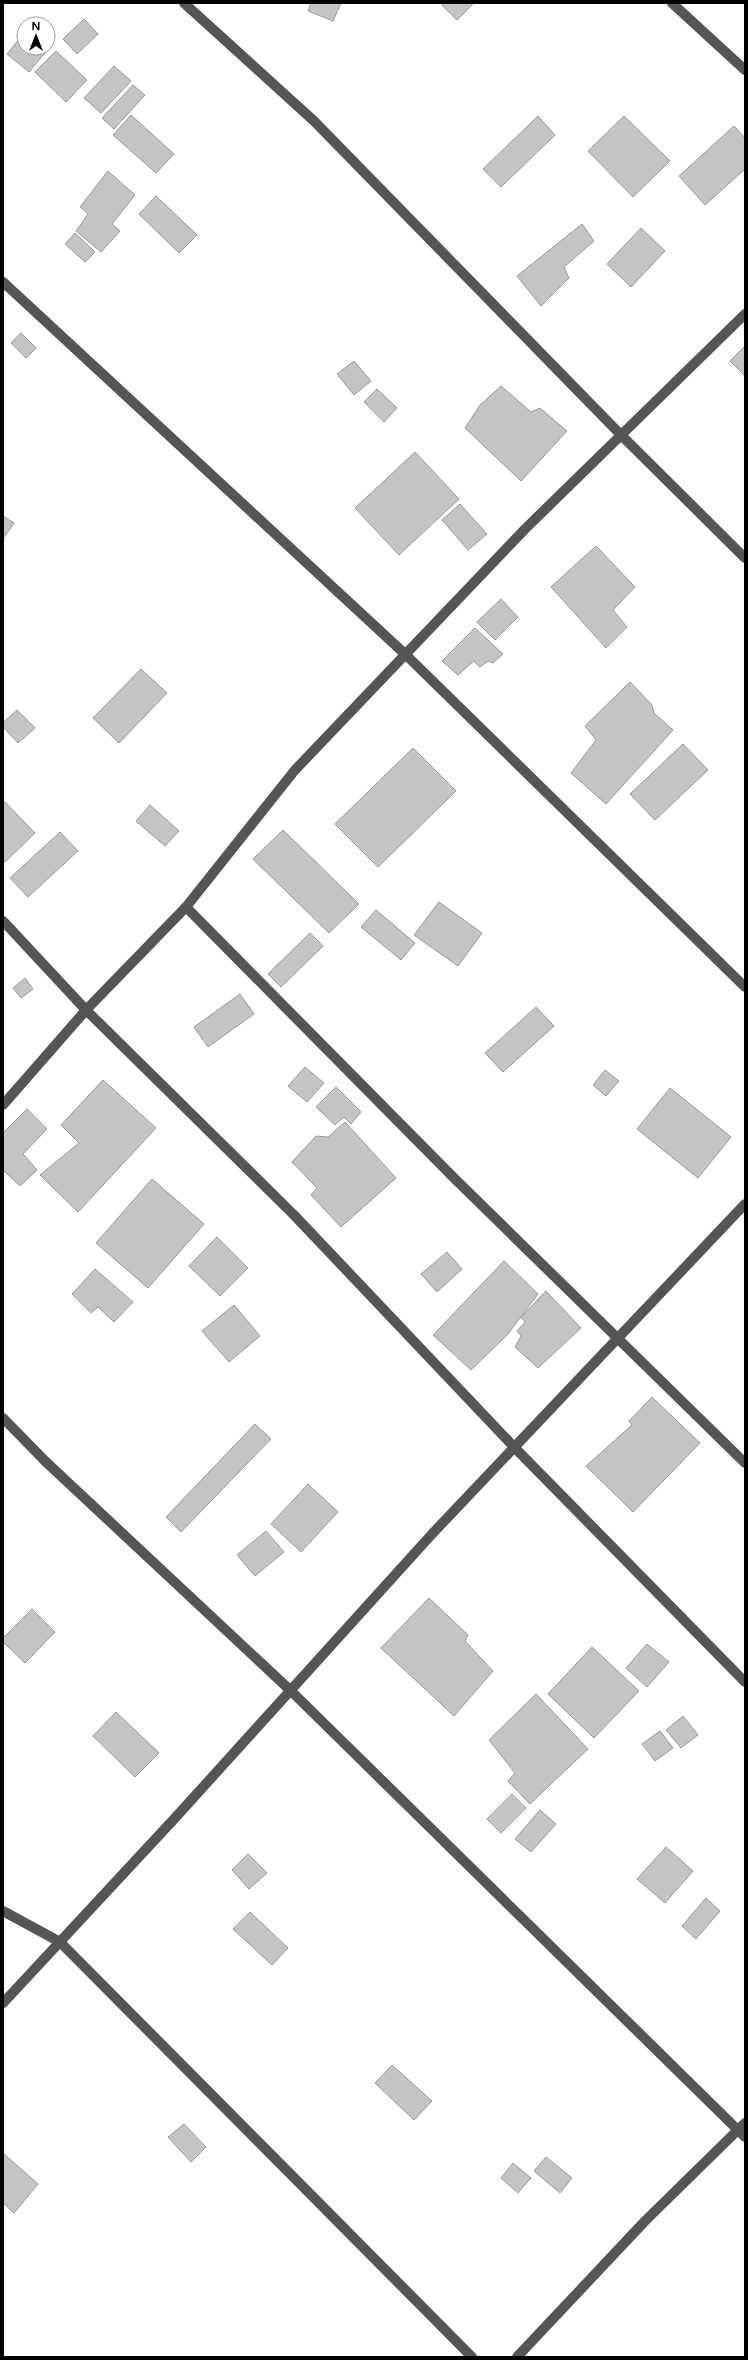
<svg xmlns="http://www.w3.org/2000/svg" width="748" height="2360" viewBox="0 0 748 2360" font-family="'Varela Round',sans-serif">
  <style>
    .building { fill: #c4c4c4; stroke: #999 }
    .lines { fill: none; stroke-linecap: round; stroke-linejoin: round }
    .minor { stroke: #555; stroke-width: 10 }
  </style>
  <rect width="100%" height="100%" fill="#fff"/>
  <g class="building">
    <polygon points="311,3 341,3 333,21 308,11"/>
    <polygon points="440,3 474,3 457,20"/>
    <polygon points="84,19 98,34 77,54 63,39"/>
    <polygon points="24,33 24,48 49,48 29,72 7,54"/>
    <polygon points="56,51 87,80 66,102 35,72"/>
    <polygon points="114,66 131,81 101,113 84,98"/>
    <polygon points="133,85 145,95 114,129 102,118"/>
    <polygon points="131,115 174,154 156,173 113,135"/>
    <polygon points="538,116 555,135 501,187 483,169"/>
    <polygon points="624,116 670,161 633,197 588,151"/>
    <polygon points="734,126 745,138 745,169 705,205 679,176"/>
    <polygon points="108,171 135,195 112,224 120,231 101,252 76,231 88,214 80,207"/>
    <polygon points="156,196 197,235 179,253 139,214"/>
    <polygon points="582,224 594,241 564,267 569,278 541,306 517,276"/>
    <polygon points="641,228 665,251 631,287 607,264"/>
    <polygon points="75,233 95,252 85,262 65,244"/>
    <polygon points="21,333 36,348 26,358 11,343"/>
    <polygon points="745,346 745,376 730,361"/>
    <polygon points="354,361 371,381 354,395 337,374"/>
    <polygon points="501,386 531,412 540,408 567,431 521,481 465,428 480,405"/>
    <polygon points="377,389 397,408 384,422 364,402"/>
    <polygon points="415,452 459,499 399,555 355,508"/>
    <polygon points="460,504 487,534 468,550 442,520"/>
    <polygon points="3,516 14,523 3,539"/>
    <polygon points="596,546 635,587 613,610 627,627 606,648 551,587"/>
    <polygon points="501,599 518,617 495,640 477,622"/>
    <polygon points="475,628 503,654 493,663 488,661 480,667 474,661 458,675 442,661"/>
    <polygon points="141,669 167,693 119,743 93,718"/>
    <polygon points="630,682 652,705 654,713 673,730 606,804 571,773 596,740 585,726"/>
    <polygon points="17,710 35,728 18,743 3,727 3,723"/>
    <polygon points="683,744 708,770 655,820 630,794"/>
    <polygon points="413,748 456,791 378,867 335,824"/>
    <polygon points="3,800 35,833 3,864"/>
    <polygon points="150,805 179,831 165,846 136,821"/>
    <polygon points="283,830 359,904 329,933 253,859"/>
    <polygon points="60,832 78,851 28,897 10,878"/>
    <polygon points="439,902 482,933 458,966 414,935"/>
    <polygon points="376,910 415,943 401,960 361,927"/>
    <polygon points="310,933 323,946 281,987 268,974"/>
    <polygon points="25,978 33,989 21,998 13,988"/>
    <polygon points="240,994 254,1014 208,1047 194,1027"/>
    <polygon points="536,1007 554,1026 503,1072 485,1053"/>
    <polygon points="305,1067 324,1083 307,1102 288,1086"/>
    <polygon points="605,1070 619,1081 606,1096 593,1085"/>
    <polygon points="103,1080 156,1128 78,1212 40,1175 79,1143 61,1125"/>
    <polygon points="336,1087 361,1112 351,1124 344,1117 335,1125 316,1107"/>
    <polygon points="670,1088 731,1137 698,1178 637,1129"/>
    <polygon points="27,1109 47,1129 23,1154 37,1170 20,1186 3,1170 3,1133"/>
    <polygon points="345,1122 396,1178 341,1227 311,1195 317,1188 292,1162 316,1136 328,1137"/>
    <polygon points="152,1179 204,1224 148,1288 96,1243"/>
    <polygon points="217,1237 248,1268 220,1296 189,1266"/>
    <polygon points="447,1252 462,1269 437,1292 421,1274"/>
    <polygon points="504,1261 538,1294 508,1334 471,1370 433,1335"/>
    <polygon points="95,1269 133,1302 114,1322 98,1307 91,1313 72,1294"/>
    <polygon points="546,1291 581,1328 538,1368 515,1347 521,1336 517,1331 525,1322 521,1317"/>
    <polygon points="234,1305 260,1336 229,1362 202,1331"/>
    <polygon points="652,1397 700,1443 633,1512 586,1466 632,1425 629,1421"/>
    <polygon points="255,1424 271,1439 181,1532 166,1517"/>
    <polygon points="308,1484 338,1512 301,1552 271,1524"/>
    <polygon points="266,1531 284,1552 255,1576 237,1555"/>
    <polygon points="429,1598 468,1635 465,1641 493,1671 454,1716 381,1648"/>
    <polygon points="32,1609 55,1632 25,1663 3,1642 3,1638"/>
    <polygon points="647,1644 669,1662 647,1687 626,1668"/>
    <polygon points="592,1647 639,1691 594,1738 548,1694"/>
    <polygon points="536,1694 588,1749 530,1804 508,1781 515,1773 489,1740"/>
    <polygon points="116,1712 159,1753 135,1777 93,1736"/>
    <polygon points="683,1716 698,1735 681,1748 666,1730"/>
    <polygon points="660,1731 673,1748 655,1761 642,1744"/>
    <polygon points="512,1794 526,1808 501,1833 487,1819"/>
    <polygon points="540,1810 556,1824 531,1852 515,1839"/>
    <polygon points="666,1847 693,1871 665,1903 637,1879"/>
    <polygon points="248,1854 267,1873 249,1889 232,1870"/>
    <polygon points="706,1898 720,1911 696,1939 682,1926"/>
    <polygon points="250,1912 288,1948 272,1965 233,1929"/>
    <polygon points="392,2065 432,2101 414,2120 375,2083"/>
    <polygon points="184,2124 206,2147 191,2162 168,2137"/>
    <polygon points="3,2153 38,2184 14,2213 3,2203"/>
    <polygon points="546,2157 572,2178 560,2193 534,2171"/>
    <polygon points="513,2163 531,2178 518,2193 501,2178"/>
  </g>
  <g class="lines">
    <g class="minor">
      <polyline points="184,3 314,121 622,436 745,558"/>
      <polyline points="672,3 745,70"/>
      <polyline points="3,282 405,654 745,987"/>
      <polyline points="186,907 455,1179 745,1463"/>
      <polyline points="3,921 86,1010 294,1215 515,1448 745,1682"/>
      <polyline points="3,1105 86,1010 186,907 295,770 525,529 745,314"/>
      <polyline points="3,1418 45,1461 290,1690 745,2137"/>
      <polyline points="3,1911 60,1942 472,2357"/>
      <polyline points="3,2003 175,1818 432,1534 745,1204"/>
      <polyline points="517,2357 646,2220 745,2123"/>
    </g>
  </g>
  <rect width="748" height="2360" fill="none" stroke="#000000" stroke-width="8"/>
  <g transform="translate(36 36)"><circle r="19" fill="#ffffff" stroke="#999999"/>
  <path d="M0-3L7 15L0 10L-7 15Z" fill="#000000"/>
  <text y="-6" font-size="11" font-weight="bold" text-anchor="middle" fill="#000000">N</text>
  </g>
</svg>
